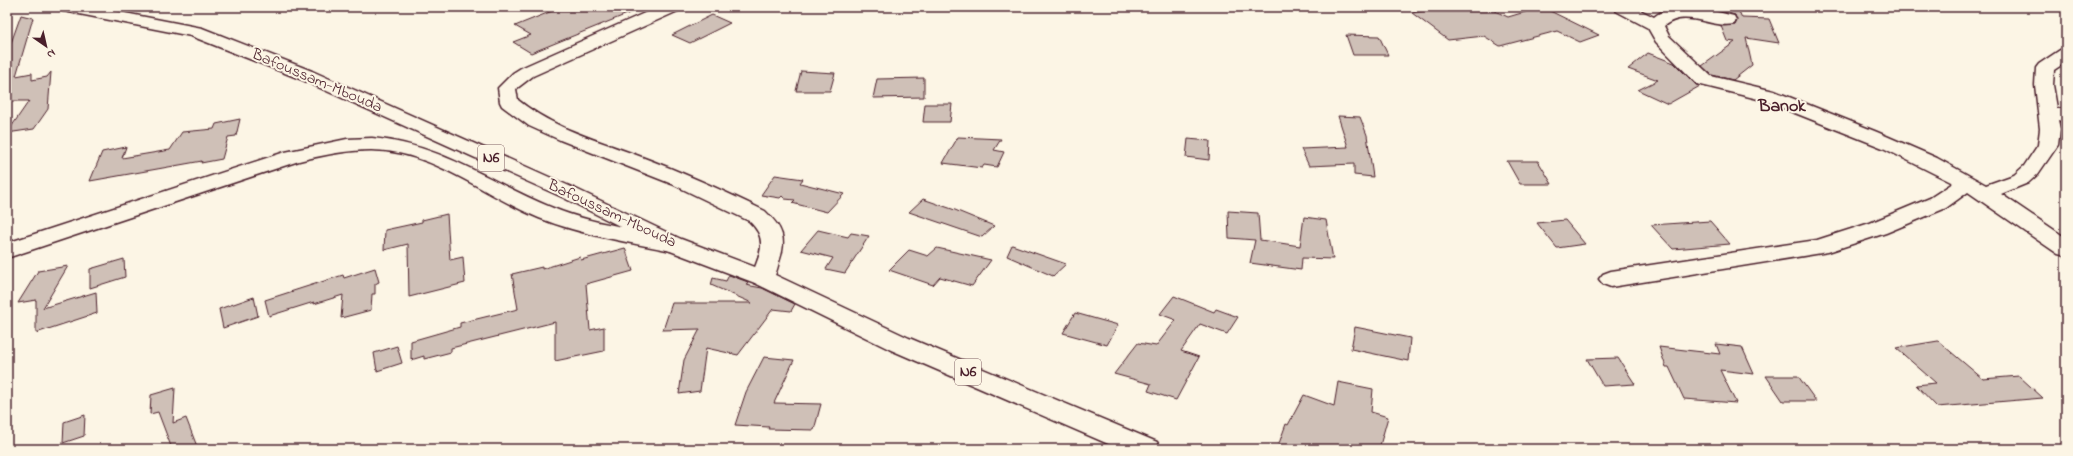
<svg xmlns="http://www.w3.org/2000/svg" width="2073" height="456" viewBox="0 0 2073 456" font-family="'Indie Flower',sans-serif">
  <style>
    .building { fill: #cfc0b7; stroke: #4a1f2b }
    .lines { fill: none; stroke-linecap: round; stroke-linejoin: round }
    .minor-casing { stroke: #4a1f2b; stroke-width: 3 }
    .highway-casing { stroke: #4a1f2b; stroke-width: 3 }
    .minor { fill: #fcf5e5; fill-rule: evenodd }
    .highway { fill: #fcf5e5; fill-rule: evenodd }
    .labels { text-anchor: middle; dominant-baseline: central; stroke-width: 4; stroke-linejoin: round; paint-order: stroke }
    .shield { fill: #fcf5e5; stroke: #7f5f63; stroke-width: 1 }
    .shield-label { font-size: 15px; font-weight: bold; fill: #4a1f2b }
    .street-label { font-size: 16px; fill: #4a1f2b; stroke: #fcf5e5 }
    .quarter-label { font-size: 18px; font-weight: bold; fill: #4a1f2b; stroke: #fcf5e5 }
  </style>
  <rect width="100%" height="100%" fill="#fcf5e5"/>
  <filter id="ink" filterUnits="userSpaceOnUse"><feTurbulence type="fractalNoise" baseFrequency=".025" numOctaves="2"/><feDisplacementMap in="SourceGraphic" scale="8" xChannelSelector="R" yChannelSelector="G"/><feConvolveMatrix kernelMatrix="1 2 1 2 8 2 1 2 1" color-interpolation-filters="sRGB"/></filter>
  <g filter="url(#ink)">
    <g class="building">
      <polygon points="562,7 642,7 642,8 531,53 513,42 531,35 515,26"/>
      <polygon points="1445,7 1486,7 1508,17 1542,7 1599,35 1580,42 1557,31 1500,46 1484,36 1448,40 1412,13"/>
      <polygon points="1714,7 1738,9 1742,18 1769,19 1779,43 1746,38 1752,65 1733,80 1712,75 1702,66 1735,42 1727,41 1721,26 1735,25 1737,21 1735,15 1715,10"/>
      <polygon points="21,15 33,18 16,76 32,73 32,80 47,77 51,72 48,109 34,129 7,133 29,101 7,101 7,54"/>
      <polygon points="712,15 730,23 690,43 672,35"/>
      <polygon points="1346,35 1379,36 1388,55 1353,55"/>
      <polygon points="1648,53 1674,63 1696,85 1700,86 1668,104 1638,90 1658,80 1628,69"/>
      <polygon points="801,71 835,73 830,91 796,91"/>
      <polygon points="924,78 924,97 873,98 877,79"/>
      <polygon points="925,104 952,104 950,122 923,122"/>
      <polygon points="1338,116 1360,117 1367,135 1373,177 1354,175 1354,164 1309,166 1301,149 1348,147"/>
      <polygon points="240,119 236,136 228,137 222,159 201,163 202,161 90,181 102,152 126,147 122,158 170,150 182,132 214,129 216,124"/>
      <polygon points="958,137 1001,139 994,150 1004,152 997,167 984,165 982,168 943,163"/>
      <polygon points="1188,139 1210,141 1209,160 1186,157"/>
      <polygon points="1507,161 1538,161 1552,184 1520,184"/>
      <polygon points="775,175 803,179 800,183 844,194 827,212 792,203 795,200 785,199 782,196 780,198 761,195"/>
      <polygon points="923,199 955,210 994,226 982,237 909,212"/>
      <polygon points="1228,211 1258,213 1260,240 1300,246 1304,217 1326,220 1333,259 1302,258 1301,270 1250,263 1255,240 1229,238"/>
      <polygon points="447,214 450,260 463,257 465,283 409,297 408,244 384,250 385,230 422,222 422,220"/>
      <polygon points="1565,220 1585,244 1557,248 1537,223"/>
      <polygon points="1710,221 1730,244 1673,249 1651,225"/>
      <polygon points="818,230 848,237 851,233 869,236 845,273 826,269 833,258 801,250"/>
      <polygon points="1012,245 1066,264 1053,276 1007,256"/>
      <polygon points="625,248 633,271 586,284 590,330 604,327 604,351 555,361 555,322 451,348 451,352 424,359 424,356 411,360 411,341 460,327 460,323 518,309 512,274 542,267 542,269 580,257 581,260"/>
      <polygon points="937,248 991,260 972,286 940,277 933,285 889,270 909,250 928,256"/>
      <polygon points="124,259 125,277 90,288 90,269"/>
      <polygon points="68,266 43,308 96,292 97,313 36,333 36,300 18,303 38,271"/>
      <polygon points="375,268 379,282 375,284 375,294 372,294 371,310 341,318 343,295 314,304 314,302 269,316 265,300 343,275 344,278"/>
      <polygon points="729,275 748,282 746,285 762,288 795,304 791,311 773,309 738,355 706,348 700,391 679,394 684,360 700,329 663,330 672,303 752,303 711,285 713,278 726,281"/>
      <polygon points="1174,296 1214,312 1216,309 1238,317 1227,334 1200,324 1181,351 1199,357 1176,400 1148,391 1151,384 1114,374 1138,343 1156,346 1176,320 1160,314"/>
      <polygon points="254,297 258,316 223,328 219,309"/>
      <polygon points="1075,313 1118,325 1107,345 1063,333"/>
      <polygon points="1355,327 1410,338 1408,361 1351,349"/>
      <polygon points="1938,341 1983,379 2019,376 2043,398 1937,407 1916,385 1936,383 1896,348"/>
      <polygon points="1716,344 1742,347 1754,374 1720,370 1736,403 1684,399 1669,367 1666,367 1659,347 1720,354"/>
      <polygon points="397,346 402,363 377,371 374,353"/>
      <polygon points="764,357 794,360 774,403 821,404 814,430 768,429 769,427 735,425 746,392"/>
      <polygon points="1618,358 1635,384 1603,386 1587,359"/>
      <polygon points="1766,376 1798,376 1816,401 1783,401"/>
      <polygon points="1338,382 1373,389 1371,412 1388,417 1379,449 1277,449 1286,424 1288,425 1304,395 1334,406"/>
      <polygon points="175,388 173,423 186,418 198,449 172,449 158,412 150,414 151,395"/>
      <polygon points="85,415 84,436 63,443 64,422"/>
    </g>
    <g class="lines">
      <g class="minor-casing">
        <g id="minor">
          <path d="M658 7H680L678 11 533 76 516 89 518 100C554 129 597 140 639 156 682 172 724 191 765 211 783 228 787 239 779 262 777 270 775 277 771 283L763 286 755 283 751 278C759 255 770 240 749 221L672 184 560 140 529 126 502 106 500 102 498 88 513 73 521 68Z"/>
          <path d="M1614 7H1634L1654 17C1675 0 1711 11 1734 16L1736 20 1734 24C1711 29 1686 8 1664 26L1669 36 1711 76 1774 91 1877 132 1937 158 1986 185 2014 175 2024 166 2038 145 2040 129 2035 85 2036 68 2039 64 2060 50 2066 49V62L2054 70 2053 85 2057 108 2066 110V122L2058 120 2060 129 2058 145 2038 174 2028 183 2001 194 2066 238V256L2058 254 1968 192 1946 208 1886 233 1828 252 1611 287 1603 284 1599 279 1603 274 1611 271 1817 240 1870 223 1930 198 1953 183 1883 148 1762 100 1697 84 1656 42 1648 28 1616 11Z"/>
          <path d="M372 138C443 145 489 182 553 208 594 225 638 228 680 239L683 244 680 249 672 251C627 242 582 235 539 218 485 196 432 150 371 150 347 150 323 155 299 161L7 258V243L285 152 347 139Z"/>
        </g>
      </g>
      <g class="highway-casing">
        <polygon id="highway" points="61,7 94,7 202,28 312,71 576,189 681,239 771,273 909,338 1157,442 1161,449 1120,449 891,350 755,283 665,249 562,197 300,79 191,36 69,12 63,11"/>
      </g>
      <use href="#minor" class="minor"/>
      <use href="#highway" class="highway"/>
    </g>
  </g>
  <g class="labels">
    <g class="shield">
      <rect x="478" y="145" width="26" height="26" rx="3"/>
      <rect x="955" y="359" width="26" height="26" rx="3"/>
    </g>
    <g class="shield-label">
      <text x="491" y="158">N6</text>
      <text x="968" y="372">N6</text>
    </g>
    <g class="street-label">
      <text transform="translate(317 81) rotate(23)">Bafoussam-Mbouda</text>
      <text transform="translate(612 214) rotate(25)">Bafoussam-Mbouda</text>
    </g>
    <g class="quarter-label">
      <text x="1782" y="107">Banok</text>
    </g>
  </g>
  <rect width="2073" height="456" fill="none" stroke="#fcf5e5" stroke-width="24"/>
  <rect x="12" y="12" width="2049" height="432" fill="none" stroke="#4a1f2b" stroke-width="1.5" filter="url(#ink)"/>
  <g transform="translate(46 46) rotate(146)" stroke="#fcf5e5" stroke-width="3" paint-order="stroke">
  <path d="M0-3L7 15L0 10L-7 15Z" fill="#4a1f2b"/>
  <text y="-6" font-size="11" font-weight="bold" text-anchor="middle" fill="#4a1f2b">N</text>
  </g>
</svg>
